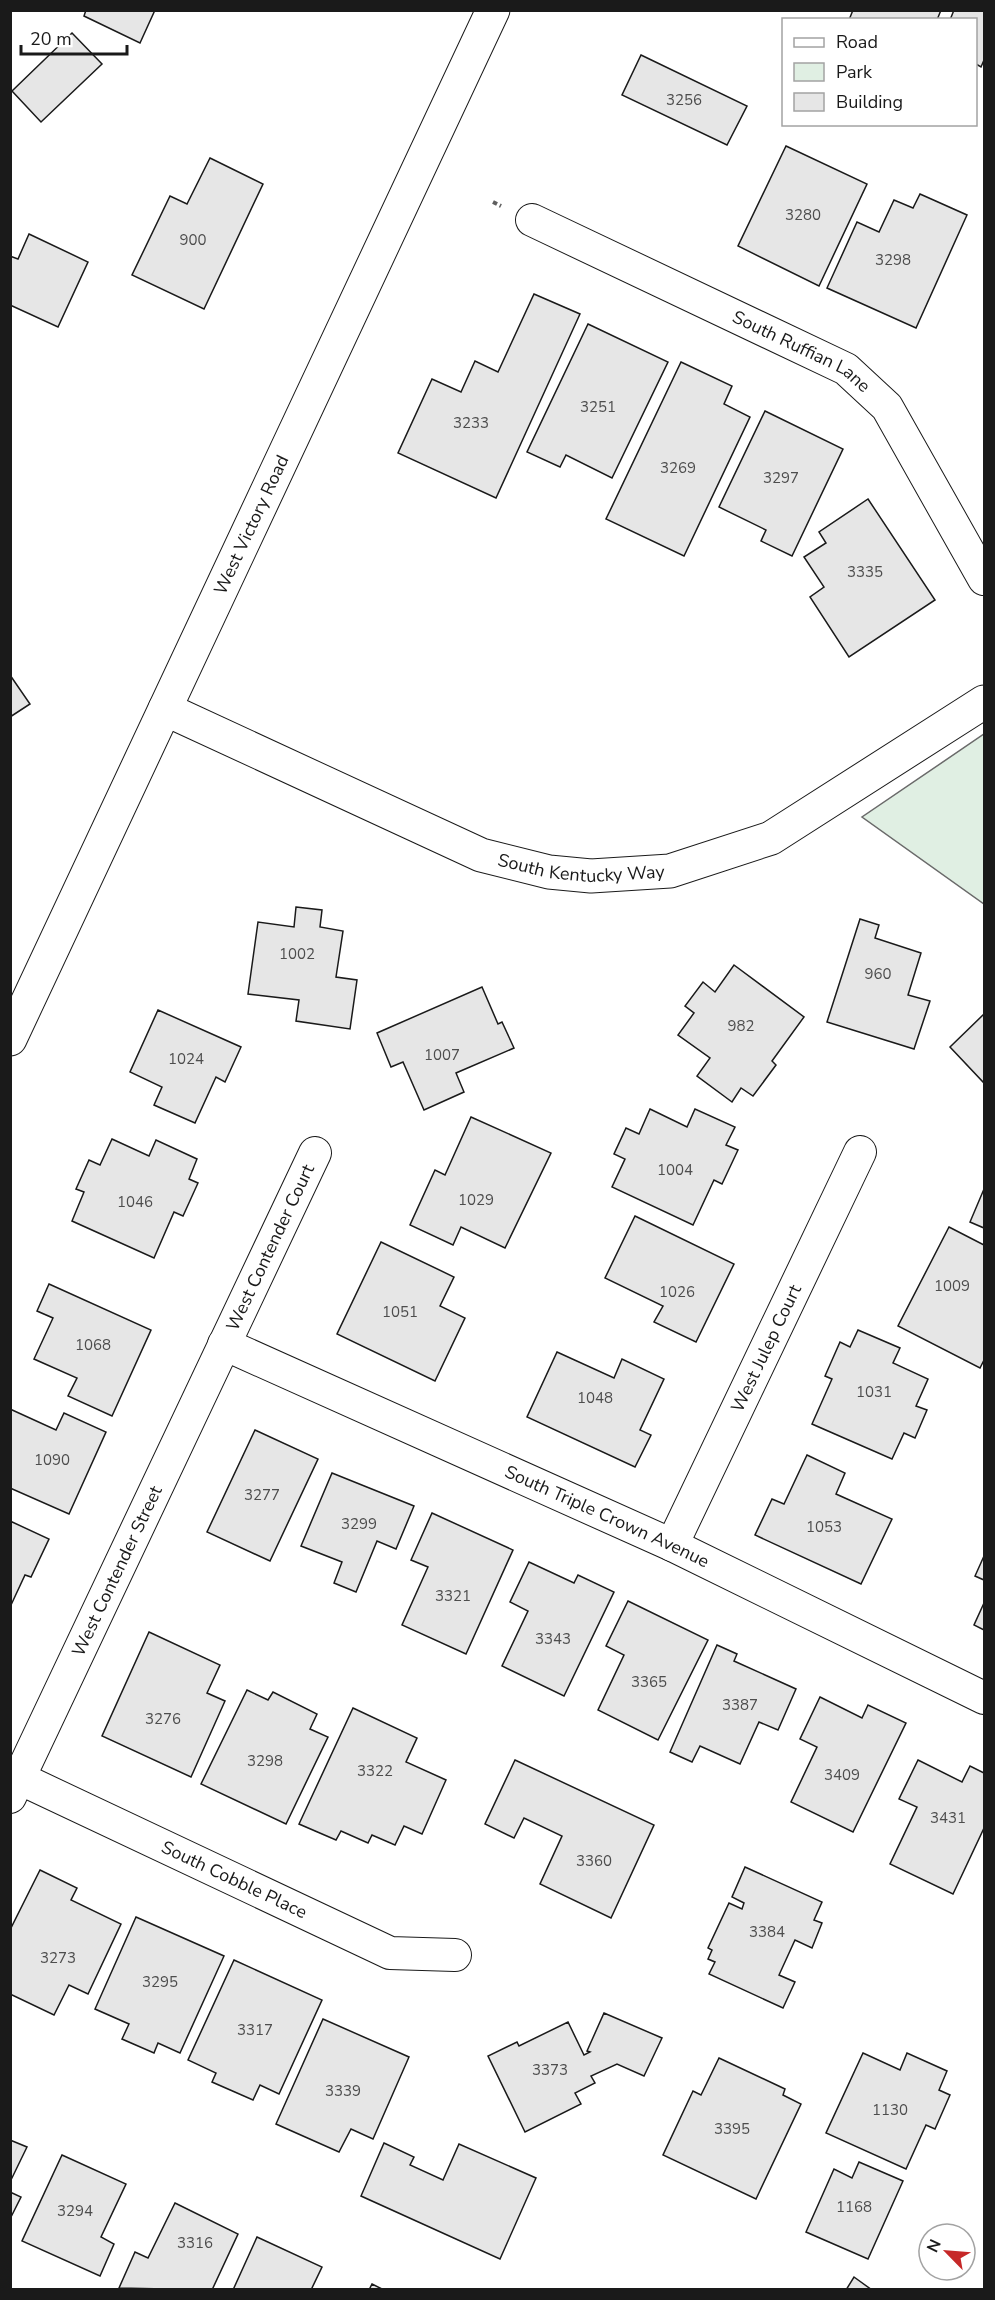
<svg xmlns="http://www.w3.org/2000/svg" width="995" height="2300" viewBox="0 0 995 2300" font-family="'Nunito Sans',sans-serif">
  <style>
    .green { fill: #e0efe3; stroke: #6a6a6a; stroke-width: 1.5 }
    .building { fill: #e6e6e6; stroke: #1a1a1a; stroke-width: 1.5 }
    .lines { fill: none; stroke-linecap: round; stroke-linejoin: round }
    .minor-casing { stroke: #1a1a1a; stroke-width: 34 }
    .tertiary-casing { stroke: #1a1a1a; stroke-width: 35 }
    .secondary-casing { stroke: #1a1a1a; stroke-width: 35 }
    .path { stroke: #5f5f5f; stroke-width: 4; stroke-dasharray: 4.5 3; stroke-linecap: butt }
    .minor { stroke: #fff; stroke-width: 32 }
    .tertiary { stroke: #fff; stroke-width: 33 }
    .secondary { stroke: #fff; stroke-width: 33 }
    .labels { text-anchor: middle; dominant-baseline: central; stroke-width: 4.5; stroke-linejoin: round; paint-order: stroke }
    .number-label { font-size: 15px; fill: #4d4d4d }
    .street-label { font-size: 18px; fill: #1a1a1a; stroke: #fff }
  </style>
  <rect width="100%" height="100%" fill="#fff"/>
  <polygon class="green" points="984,734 984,904 862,817"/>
  <g class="building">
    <polygon points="86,10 155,10 140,43 84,16"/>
    <polygon points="853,10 941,10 937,20 849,20"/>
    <polygon points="954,10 984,10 984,60 981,67 976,64 976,20 950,20"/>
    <polygon points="72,33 102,64 41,122 12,91"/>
    <polygon points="641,55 747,106 727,145 622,95"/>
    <polygon points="786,146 867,184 819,286 738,246"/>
    <polygon points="210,158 263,184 204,309 132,275 170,196 187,204"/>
    <polygon points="920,194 967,215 916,328 827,288 857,222 879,232 894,200 913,208"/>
    <polygon points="29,234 88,262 58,327 10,305 10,256 18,259"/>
    <polygon points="534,294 580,314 496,498 398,453 432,379 461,392 475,361 498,372"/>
    <polygon points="588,324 668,362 612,478 566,455 560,467 527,452"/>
    <polygon points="681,362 732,386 724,404 750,417 684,556 606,519"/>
    <polygon points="765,411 843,449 792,556 761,541 766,530 719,507"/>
    <polygon points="868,499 935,600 849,657 810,597 824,587 804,557 826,543 819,532"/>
    <polygon points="10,675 30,704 10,717"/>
    <polygon points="296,907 322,910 320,927 343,931 336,977 357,980 350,1029 296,1021 299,1000 248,994 258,922 294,927"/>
    <polygon points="860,919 879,925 875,938 921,953 908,995 930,1001 914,1049 827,1022"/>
    <polygon points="734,965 804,1017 772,1061 776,1065 753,1096 741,1088 732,1102 697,1076 710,1058 678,1035 694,1013 685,1006 703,982 715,992"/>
    <polygon points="482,987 498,1024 502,1022 514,1048 456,1073 464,1092 424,1110 403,1062 391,1067 377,1033"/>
    <polygon points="158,1010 241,1047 225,1082 216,1077 195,1123 154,1105 162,1087 130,1072"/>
    <polygon points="984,1014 984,1083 950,1047"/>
    <polygon points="650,1109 687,1127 695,1109 735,1127 726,1145 738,1150 722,1184 714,1180 693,1225 612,1187 625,1159 614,1154 626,1128 639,1134"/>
    <polygon points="471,1117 551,1153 505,1248 461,1227 453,1245 410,1225 435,1170 445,1175"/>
    <polygon points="112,1139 149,1156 156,1140 197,1159 189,1179 198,1183 183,1216 174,1212 154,1258 72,1221 84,1192 76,1189 89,1160 100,1165"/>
    <polygon points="984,1189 984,1228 970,1222"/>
    <polygon points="635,1216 734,1264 696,1342 654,1322 663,1306 605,1278"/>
    <polygon points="949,1227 984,1245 984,1360 980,1368 898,1326"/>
    <polygon points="381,1242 454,1277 440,1306 465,1318 435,1381 337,1334"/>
    <polygon points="49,1284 151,1330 112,1416 68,1396 77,1378 34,1359 53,1318 37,1311"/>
    <polygon points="858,1330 900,1348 893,1363 928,1379 916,1406 927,1410 915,1438 904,1433 892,1459 812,1424 832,1379 825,1376 840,1342 850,1347"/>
    <polygon points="557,1352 614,1378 622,1359 664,1379 640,1430 651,1435 635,1467 527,1417"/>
    <polygon points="10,1409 56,1430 64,1413 106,1432 69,1514 10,1488"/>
    <polygon points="255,1430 318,1459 270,1561 207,1532"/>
    <polygon points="807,1455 845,1473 836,1494 892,1519 861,1584 755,1535 772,1499 784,1504"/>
    <polygon points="332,1473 414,1506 396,1549 377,1541 356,1592 334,1583 342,1562 301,1546"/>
    <polygon points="432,1513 513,1550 466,1654 402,1625 428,1567 411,1560"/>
    <polygon points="10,1521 49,1539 31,1577 25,1575 11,1605"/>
    <polygon points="984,1556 984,1580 975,1576"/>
    <polygon points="529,1562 574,1583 578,1575 614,1592 564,1696 502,1666 528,1611 510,1602"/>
    <polygon points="628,1601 708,1640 658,1740 598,1710 624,1655 606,1646"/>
    <polygon points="984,1603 984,1630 974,1625"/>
    <polygon points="149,1632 220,1665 207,1693 225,1701 191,1777 102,1736"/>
    <polygon points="717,1645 737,1654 734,1661 796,1689 778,1730 759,1722 740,1764 700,1746 692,1762 670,1752"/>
    <polygon points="247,1690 268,1700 273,1692 317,1714 310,1729 328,1737 286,1824 201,1784"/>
    <polygon points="820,1697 862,1718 868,1705 906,1723 853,1832 791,1802 817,1747 800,1739"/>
    <polygon points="353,1708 417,1738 406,1762 446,1780 422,1834 404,1826 395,1845 372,1835 368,1843 341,1831 336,1840 299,1824"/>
    <polygon points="515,1760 654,1825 611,1918 540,1884 562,1836 524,1818 514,1838 485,1824"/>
    <polygon points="918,1760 962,1782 970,1766 984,1773 984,1828 953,1894 890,1864 917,1807 899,1799"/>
    <polygon points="745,1867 822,1902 814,1920 822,1923 812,1948 795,1940 779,1975 795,1982 783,2008 709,1974 715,1962 708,1959 712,1950 708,1948 729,1903 742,1909 744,1903 732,1897"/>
    <polygon points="40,1870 77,1888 71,1900 121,1924 88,1994 69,1985 54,2015 10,1994 10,1930"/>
    <polygon points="136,1917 224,1956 180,2053 158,2043 154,2053 122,2039 129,2024 95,2009"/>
    <polygon points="234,1960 322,2000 279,2094 260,2085 253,2100 212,2082 216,2073 188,2060"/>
    <polygon points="604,2013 662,2038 644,2076 617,2064 591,2076 595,2083 575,2093 581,2104 525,2132 488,2056 517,2042 519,2046 568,2022 584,2055 590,2052 587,2051"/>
    <polygon points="323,2019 409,2057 373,2139 351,2129 339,2152 276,2124"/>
    <polygon points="863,2053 900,2070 907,2053 947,2071 939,2090 950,2095 935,2129 926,2125 906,2169 826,2133"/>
    <polygon points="719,2058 785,2089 783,2095 801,2104 756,2199 663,2155 693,2091 701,2095"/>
    <polygon points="10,2140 27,2147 10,2182"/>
    <polygon points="384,2143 414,2157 410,2165 443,2180 459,2144 536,2178 500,2259 361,2196"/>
    <polygon points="62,2155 126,2184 101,2237 114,2244 100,2276 22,2241"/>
    <polygon points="859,2162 903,2181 868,2259 806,2232 834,2169 852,2178"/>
    <polygon points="10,2192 21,2197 10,2219"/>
    <polygon points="175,2203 238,2234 212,2290 119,2288 135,2252 148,2258"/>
    <polygon points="257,2237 322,2267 311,2290 233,2290"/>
    <polygon points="854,2277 872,2290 846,2290"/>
    <polygon points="372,2284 384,2290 369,2290"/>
  </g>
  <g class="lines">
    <g class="minor-casing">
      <g id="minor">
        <path id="s1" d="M532 220 846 369 887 407 984 579"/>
        <path id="s2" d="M224 1344 672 1545 984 1698"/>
        <path id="s3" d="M672 1545 860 1152"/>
        <path id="s4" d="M19 1778 390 1953 455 1955"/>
        <path id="s5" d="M10 1797 315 1153"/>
      </g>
    </g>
    <g class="tertiary-casing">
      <g id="tertiary">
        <path id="s6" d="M165 709 481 855 549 872 591 876 670 871 771 838 984 702"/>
      </g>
    </g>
    <g class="secondary-casing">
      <g id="secondary">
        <path id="s7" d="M10 1039 493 10"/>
      </g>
    </g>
    <polyline class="path" points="493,202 501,206"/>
    <use href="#minor" class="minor"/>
    <use href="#tertiary" class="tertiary"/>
    <use href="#secondary" class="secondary"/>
  </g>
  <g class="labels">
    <g class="number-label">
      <text x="684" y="100">3256</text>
      <text x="803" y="215">3280</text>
      <text x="193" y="240">900</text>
      <text x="893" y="260">3298</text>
      <text x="598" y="407">3251</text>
      <text x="471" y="423">3233</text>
      <text x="678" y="468">3269</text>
      <text x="781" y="478">3297</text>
      <text x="865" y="572">3335</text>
      <text x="297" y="954">1002</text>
      <text x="878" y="974">960</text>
      <text x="741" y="1026">982</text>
      <text x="442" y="1055">1007</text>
      <text x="186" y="1059">1024</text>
      <text x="675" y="1170">1004</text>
      <text x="476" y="1200">1029</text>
      <text x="135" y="1202">1046</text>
      <text x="952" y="1286">1009</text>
      <text x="677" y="1292">1026</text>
      <text x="400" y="1312">1051</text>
      <text x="93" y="1345">1068</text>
      <text x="874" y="1392">1031</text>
      <text x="595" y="1398">1048</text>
      <text x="52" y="1460">1090</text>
      <text x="262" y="1495">3277</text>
      <text x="359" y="1524">3299</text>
      <text x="824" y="1527">1053</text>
      <text x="453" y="1596">3321</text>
      <text x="553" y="1639">3343</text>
      <text x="649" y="1682">3365</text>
      <text x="740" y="1705">3387</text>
      <text x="163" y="1719">3276</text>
      <text x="265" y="1761">3298</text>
      <text x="375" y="1771">3322</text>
      <text x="842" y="1775">3409</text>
      <text x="948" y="1818">3431</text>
      <text x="594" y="1861">3360</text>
      <text x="767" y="1932">3384</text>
      <text x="58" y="1958">3273</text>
      <text x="160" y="1982">3295</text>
      <text x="255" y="2030">3317</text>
      <text x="550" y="2070">3373</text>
      <text x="343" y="2091">3339</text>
      <text x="890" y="2110">1130</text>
      <text x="732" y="2129">3395</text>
      <text x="854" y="2207">1168</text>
      <text x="75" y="2211">3294</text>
      <text x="195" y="2243">3316</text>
    </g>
    <g class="street-label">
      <text stroke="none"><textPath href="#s1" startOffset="300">South Ruffian Lane</textPath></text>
      <text stroke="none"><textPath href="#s7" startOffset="568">West Victory Road</textPath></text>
      <text stroke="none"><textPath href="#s6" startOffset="450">South Kentucky Way</textPath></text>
      <text stroke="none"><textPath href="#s5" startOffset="608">West Contender Court</textPath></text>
      <text stroke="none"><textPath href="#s3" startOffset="218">West Julep Court</textPath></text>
      <text stroke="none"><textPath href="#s2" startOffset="420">South Triple Crown Avenue</textPath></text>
      <text stroke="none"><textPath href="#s5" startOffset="250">West Contender Street</textPath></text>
      <text stroke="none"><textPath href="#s4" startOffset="238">South Cobble Place</textPath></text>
    </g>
  </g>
  <rect width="995" height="2300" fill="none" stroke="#1a1a1a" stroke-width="24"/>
  <rect x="782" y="18" width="195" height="108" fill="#ffffff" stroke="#a3a3a3" stroke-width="1.5"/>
  <rect x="794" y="38" width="30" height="9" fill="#ffffff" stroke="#a3a3a3" stroke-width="1.5"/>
  <text x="836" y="48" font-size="18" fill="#1a1a1a">Road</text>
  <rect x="794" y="63" width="30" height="18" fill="#e0efe3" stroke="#a3a3a3" stroke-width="1.5"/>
  <text x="836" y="78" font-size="18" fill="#1a1a1a">Park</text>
  <rect x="794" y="93" width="30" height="18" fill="#e6e6e6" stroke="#a3a3a3" stroke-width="1.5"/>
  <text x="836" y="108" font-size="18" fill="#1a1a1a">Building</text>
  <g transform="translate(947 2252) rotate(295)"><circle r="28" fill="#ffffff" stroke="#a3a3a3" stroke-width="1.5"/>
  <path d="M0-4.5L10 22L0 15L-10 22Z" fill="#c62828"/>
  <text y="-9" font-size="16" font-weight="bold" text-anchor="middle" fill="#1a1a1a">N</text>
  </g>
  <path d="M21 45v9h106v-9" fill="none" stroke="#1a1a1a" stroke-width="3"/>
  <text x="30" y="45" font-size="18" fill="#1a1a1a" stroke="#ffffff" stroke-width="4.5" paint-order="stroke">20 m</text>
</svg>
